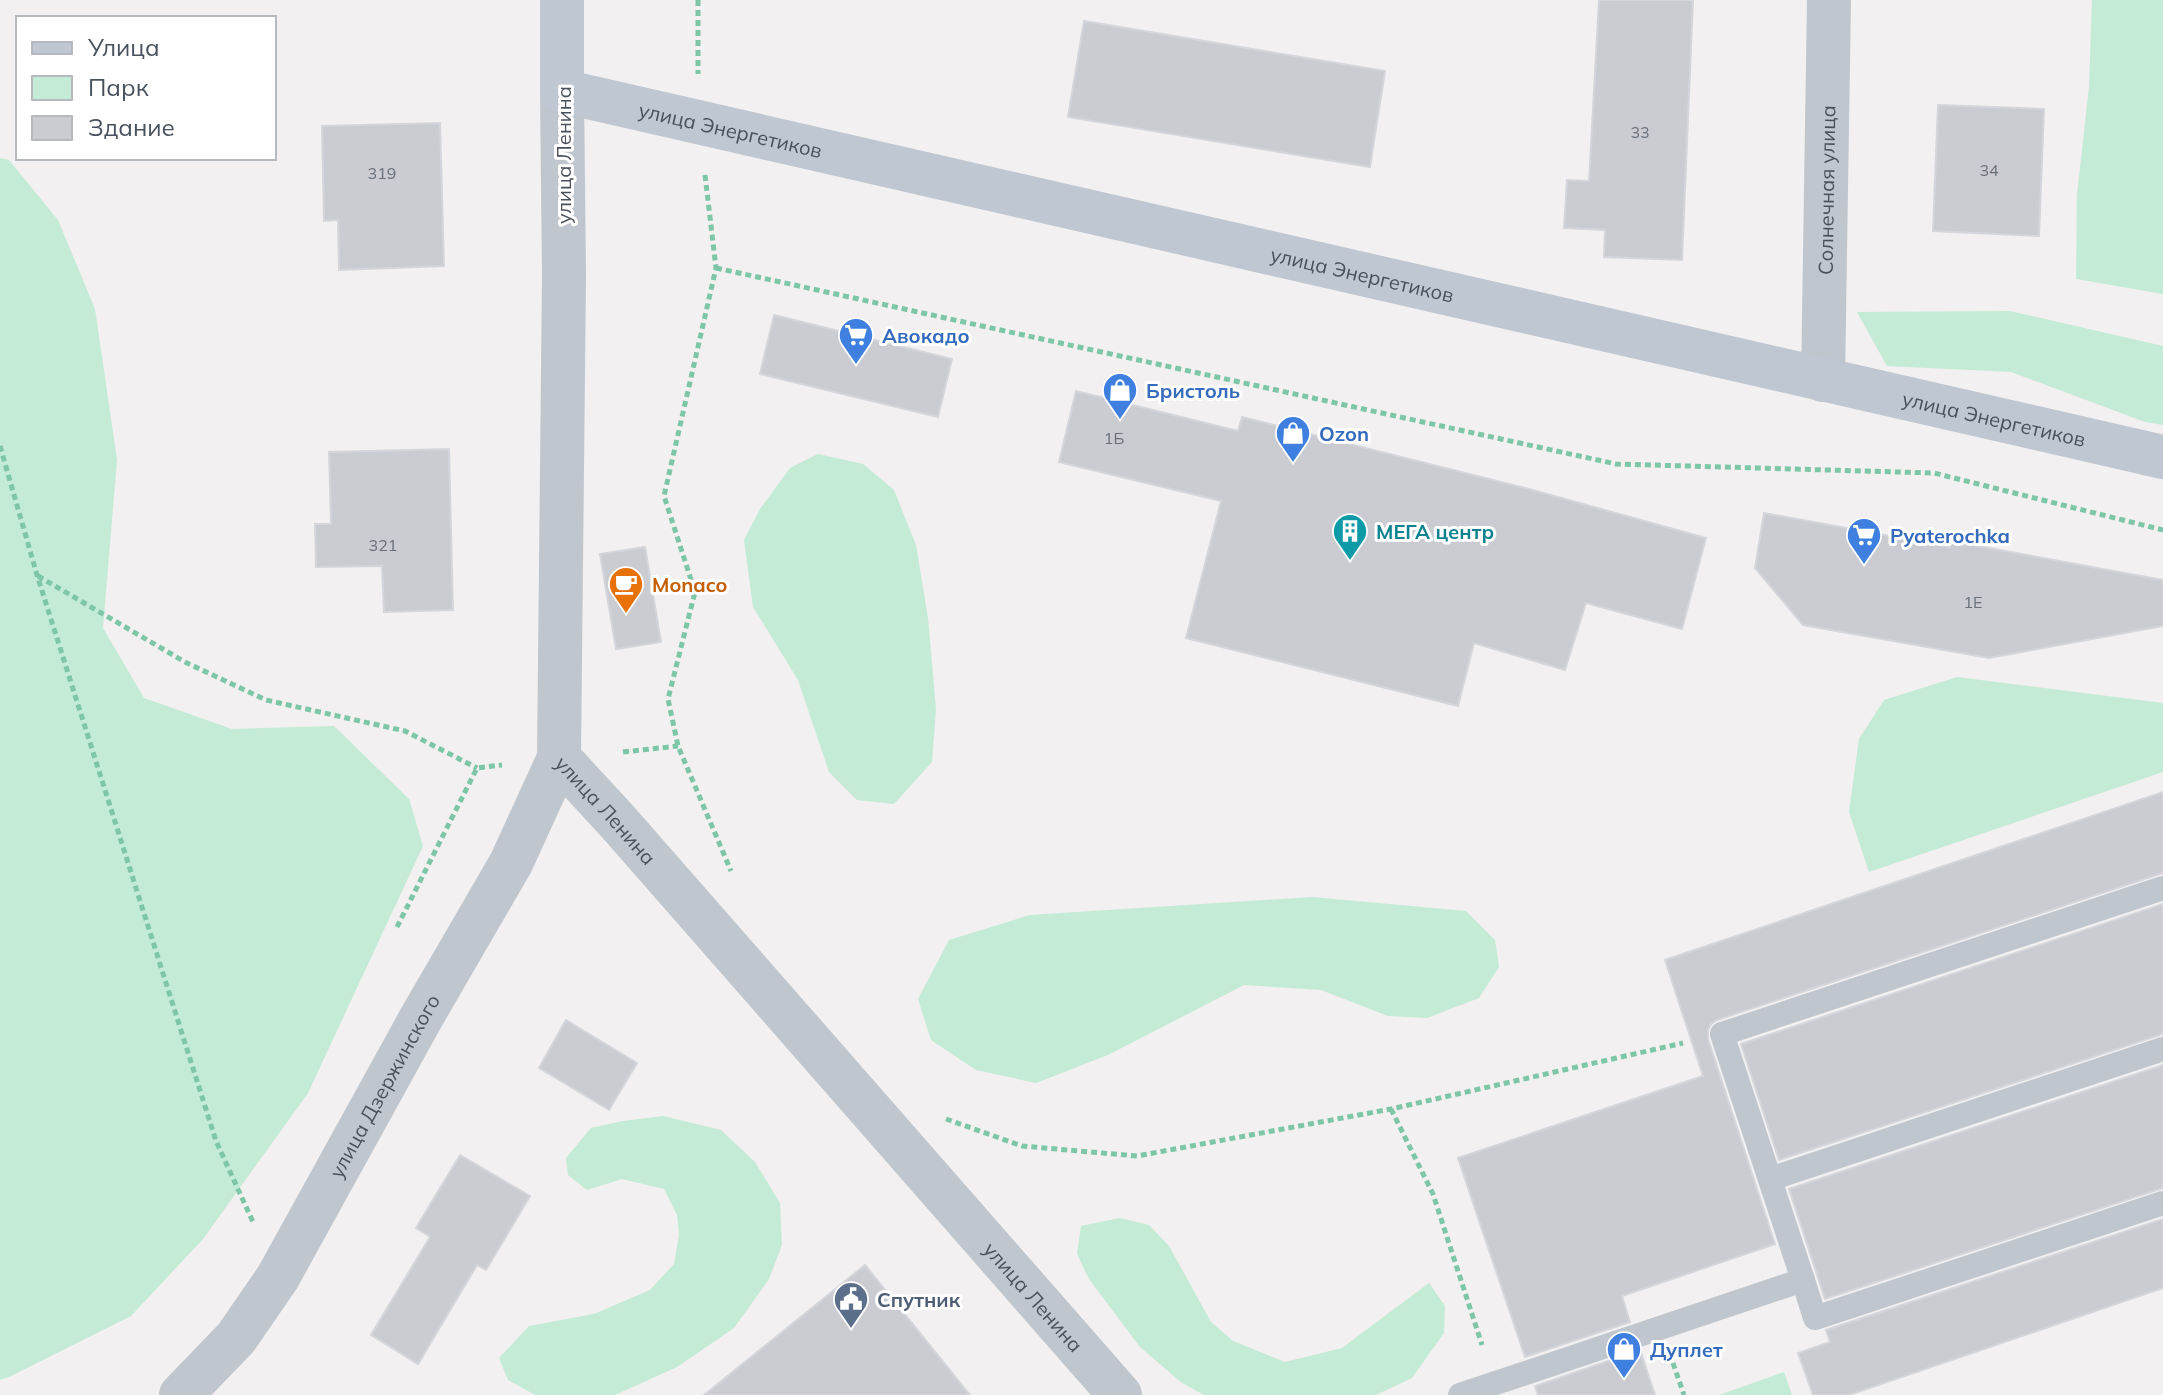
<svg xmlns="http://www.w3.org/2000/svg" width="2163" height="1395" viewBox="0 0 2163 1395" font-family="Mulish,sans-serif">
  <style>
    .green { fill: #c3ebd5 }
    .building { fill: #caccd2; stroke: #d4d6db; stroke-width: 2 }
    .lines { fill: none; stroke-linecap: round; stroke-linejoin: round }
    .path { stroke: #7ec6a8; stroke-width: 5; stroke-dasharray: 6 4; stroke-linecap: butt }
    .lane { stroke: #bfc6cd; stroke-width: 24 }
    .street { stroke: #bfc6cd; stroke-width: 44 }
    .secondary { stroke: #bfc7d2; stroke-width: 44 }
    .labels { text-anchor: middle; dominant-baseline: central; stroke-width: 6; stroke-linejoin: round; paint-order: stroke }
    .number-label { font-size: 16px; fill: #69707a }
    .street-label { font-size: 20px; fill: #49525c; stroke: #fff }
    .shop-label { font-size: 20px; font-weight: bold; fill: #366cbe; stroke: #fff; text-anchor: start }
    .culture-label { font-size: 20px; font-weight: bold; fill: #0d838f; stroke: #fff; text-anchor: start }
    .food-label { font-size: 20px; font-weight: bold; fill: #c56008; stroke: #fff; text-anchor: start }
    .service-label { font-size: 20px; font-weight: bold; fill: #4e5e75; stroke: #fff; text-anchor: start }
  </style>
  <rect width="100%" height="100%" fill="#f2f0f0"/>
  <g class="green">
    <polygon points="2092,0 2163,0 2163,294 2076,279 2077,195 2089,87"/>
    <polygon points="0,158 9,160 58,220 95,309 117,460 103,628 144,698 232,729 334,726 409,799 423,846 308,1093 203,1239 131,1316 11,1376 0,1380"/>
    <polygon points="2010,311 2163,346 2163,425 2145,422 2011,372 1887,366 1857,312"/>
    <polygon points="818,454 863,464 894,490 916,545 928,618 936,709 932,762 894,804 857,800 829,772 798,680 753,607 744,540 760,509 790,468"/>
    <polygon points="1957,677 2163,703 2163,772 1869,872 1849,812 1859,739 1884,700"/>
    <polygon points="1312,897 1466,911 1495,940 1499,967 1479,998 1427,1018 1388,1016 1321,990 1244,985 1108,1055 1036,1083 976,1070 931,1040 918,999 949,940 1030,915"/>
    <polygon points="663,1116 721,1130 755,1162 780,1203 782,1245 769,1279 734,1328 677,1367 615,1395 535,1395 508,1380 499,1358 529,1326 594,1314 650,1290 674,1264 679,1235 677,1215 664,1189 622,1179 587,1190 568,1175 566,1158 591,1128 623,1121"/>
    <polygon points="1120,1218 1149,1225 1169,1246 1211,1322 1233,1341 1285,1362 1342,1348 1429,1283 1445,1306 1444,1333 1412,1378 1376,1395 1204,1395 1182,1383 1140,1347 1089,1279 1077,1254 1081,1226"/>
    <polygon points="1784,1372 1792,1395 1719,1395"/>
  </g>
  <g class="building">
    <polygon points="1599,0 1693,0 1682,260 1604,257 1605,230 1564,228 1567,180 1589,181"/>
    <polygon points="1084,21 1385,71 1370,167 1068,117"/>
    <polygon points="1938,105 2044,109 2039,236 1933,231"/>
    <polygon points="440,123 444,266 339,270 338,220 324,221 322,126"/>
    <polygon points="774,315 952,359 938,417 760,374"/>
    <polygon points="1076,391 1238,431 1242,417 1529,489 1706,538 1682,629 1586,603 1565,670 1474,643 1458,706 1186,638 1221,501 1059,462"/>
    <polygon points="449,449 453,610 384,612 382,566 316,567 315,524 331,524 329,452"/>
    <polygon points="1764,513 1950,547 1951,541 2163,580 2163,626 1989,658 1803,625 1755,568"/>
    <polygon points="645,547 661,642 616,649 600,554"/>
    <polygon points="2163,792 2163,873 1717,1020 1711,1024 1708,1030 1708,1039 1775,1244 1622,1296 1630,1322 1525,1357 1458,1158 1703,1076 1665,960"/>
    <polygon points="2163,904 2163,1034 1779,1160 1741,1044"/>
    <polygon points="566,1020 637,1063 609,1110 539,1068"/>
    <polygon points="2163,1065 2163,1188 1825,1299 1789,1189"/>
    <polygon points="460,1155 530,1196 486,1270 477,1265 418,1364 371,1335 430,1237 416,1228"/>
    <polygon points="2163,1219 2163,1288 1849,1395 1813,1395 1798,1353 1830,1342 1826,1330"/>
    <polygon points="865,1265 970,1395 704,1395"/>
    <polygon points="1640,1350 1655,1395 1538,1395 1535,1386"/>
  </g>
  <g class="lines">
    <g class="path">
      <polyline points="698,0 698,74"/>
      <polyline points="705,175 716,268 664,496 695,592 668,699 678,746 731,871"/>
      <polyline points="716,268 1616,464 1934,473 2163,530"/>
      <polyline points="0,446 37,575 216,1141 253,1222"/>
      <polyline points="38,576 185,662 266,700 405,731 477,768"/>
      <polyline points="623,752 678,746"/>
      <polyline points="397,927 477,768 502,765"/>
      <polyline points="1391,1109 1433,1194 1482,1345"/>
      <polyline points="946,1119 1022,1146 1137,1156 1391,1109 1683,1043"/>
      <polyline points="1673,1363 1684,1395"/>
    </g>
    <g class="lane">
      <polyline points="1770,1179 2163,1049"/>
      <polyline points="1803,1280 1815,1318 2163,1203"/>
      <polyline points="1460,1395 1803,1280 1722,1034 2163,888"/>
    </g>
    <g class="street">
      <path id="s1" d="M1823 380 1829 0"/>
      <path id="s2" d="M559 758 618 822 1120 1395"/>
      <path id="s3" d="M181 1395 236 1338 278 1277 421 1018 511 863 559 758 564 276 562 91"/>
    </g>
    <path class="secondary" id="s4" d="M562 0V91L2163 457"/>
  </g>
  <defs>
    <g id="supermarket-pin" transform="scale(1.8)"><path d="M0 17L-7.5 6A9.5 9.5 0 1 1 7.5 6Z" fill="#3f7fe0" stroke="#fff"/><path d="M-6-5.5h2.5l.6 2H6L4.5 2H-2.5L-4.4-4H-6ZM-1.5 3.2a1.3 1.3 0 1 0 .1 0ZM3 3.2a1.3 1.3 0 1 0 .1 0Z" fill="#fff"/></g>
    <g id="shop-pin" transform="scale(1.8)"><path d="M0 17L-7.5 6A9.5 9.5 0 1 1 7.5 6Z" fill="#3f7fe0" stroke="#fff"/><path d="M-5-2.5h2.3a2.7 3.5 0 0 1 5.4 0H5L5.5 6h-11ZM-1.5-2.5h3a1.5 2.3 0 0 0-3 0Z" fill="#fff"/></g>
    <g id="building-pin" transform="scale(1.8)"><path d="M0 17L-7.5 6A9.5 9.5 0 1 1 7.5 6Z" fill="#0f9aa8" stroke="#fff"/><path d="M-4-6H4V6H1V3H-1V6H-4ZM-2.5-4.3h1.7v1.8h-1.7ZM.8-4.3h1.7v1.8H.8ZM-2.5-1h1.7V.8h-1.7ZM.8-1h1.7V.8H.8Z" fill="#fff"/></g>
    <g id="cafe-pin" transform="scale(1.8)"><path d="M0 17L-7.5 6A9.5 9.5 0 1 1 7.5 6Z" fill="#e8710a" stroke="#fff"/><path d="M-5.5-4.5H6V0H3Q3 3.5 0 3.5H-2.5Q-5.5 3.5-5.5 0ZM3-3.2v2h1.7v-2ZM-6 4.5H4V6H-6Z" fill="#fff"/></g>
    <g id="civic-pin" transform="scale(1.8)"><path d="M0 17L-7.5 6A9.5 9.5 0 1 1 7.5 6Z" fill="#5c6f8a" stroke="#fff"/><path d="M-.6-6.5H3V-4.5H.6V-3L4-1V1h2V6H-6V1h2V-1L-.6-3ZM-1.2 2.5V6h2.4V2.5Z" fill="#fff"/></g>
  </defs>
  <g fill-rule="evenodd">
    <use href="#supermarket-pin" x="856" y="335"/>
    <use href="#shop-pin" x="1120" y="390"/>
    <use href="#shop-pin" x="1293" y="433"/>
    <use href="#building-pin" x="1350" y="531"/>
    <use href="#supermarket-pin" x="1864" y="535"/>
    <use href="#cafe-pin" x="626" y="584"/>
    <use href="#civic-pin" x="851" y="1299"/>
    <use href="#shop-pin" x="1624" y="1349"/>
  </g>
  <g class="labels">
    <g class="number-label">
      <text x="1640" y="132">33</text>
      <text x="1989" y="170">34</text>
      <text x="382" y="173">319</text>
      <text x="1114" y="438">1Б</text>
      <text x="383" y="545">321</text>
      <text x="1973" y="602">1Е</text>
    </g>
    <g class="street-label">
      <text stroke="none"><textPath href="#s4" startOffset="264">улица Энергетиков</textPath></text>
      <text transform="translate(563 155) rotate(-90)">улица Ленина</text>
      <text stroke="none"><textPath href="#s1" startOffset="190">Солнечная улица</textPath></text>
      <text stroke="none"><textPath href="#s4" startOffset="912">улица Энергетиков</textPath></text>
      <text stroke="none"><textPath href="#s4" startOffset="1560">улица Энергетиков</textPath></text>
      <text stroke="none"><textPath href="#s2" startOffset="70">улица Ленина</textPath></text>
      <text stroke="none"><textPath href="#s3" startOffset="372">улица Дзержинского</textPath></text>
      <text stroke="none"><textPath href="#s2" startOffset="718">улица Ленина</textPath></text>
    </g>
    <g class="shop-label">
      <text x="882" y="335">Авокадо</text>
      <text x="1146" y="390">Бристоль</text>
      <text x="1319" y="433">Ozon</text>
      <text x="1890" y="535">Pyaterochka</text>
      <text x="1650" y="1349">Дуплет</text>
    </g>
    <g class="culture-label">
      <text x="1376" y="531">МЕГА центр</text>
    </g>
    <g class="food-label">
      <text x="652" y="584">Monaco</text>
    </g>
    <g class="service-label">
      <text x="877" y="1299">Спутник</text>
    </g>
  </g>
  <rect x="16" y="16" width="260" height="144" fill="#ffffff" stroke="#b6babe" stroke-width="2"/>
  <rect x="32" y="42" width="40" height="12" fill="#bfc7d2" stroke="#b6babe" stroke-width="2"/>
  <text x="88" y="56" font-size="24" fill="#49525c">Улица</text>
  <rect x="32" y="76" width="40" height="24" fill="#c3ebd5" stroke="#b6babe" stroke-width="2"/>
  <text x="88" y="96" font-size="24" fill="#49525c">Парк</text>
  <rect x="32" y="116" width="40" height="24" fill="#caccd2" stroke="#b6babe" stroke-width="2"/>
  <text x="88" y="136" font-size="24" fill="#49525c">Здание</text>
</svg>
